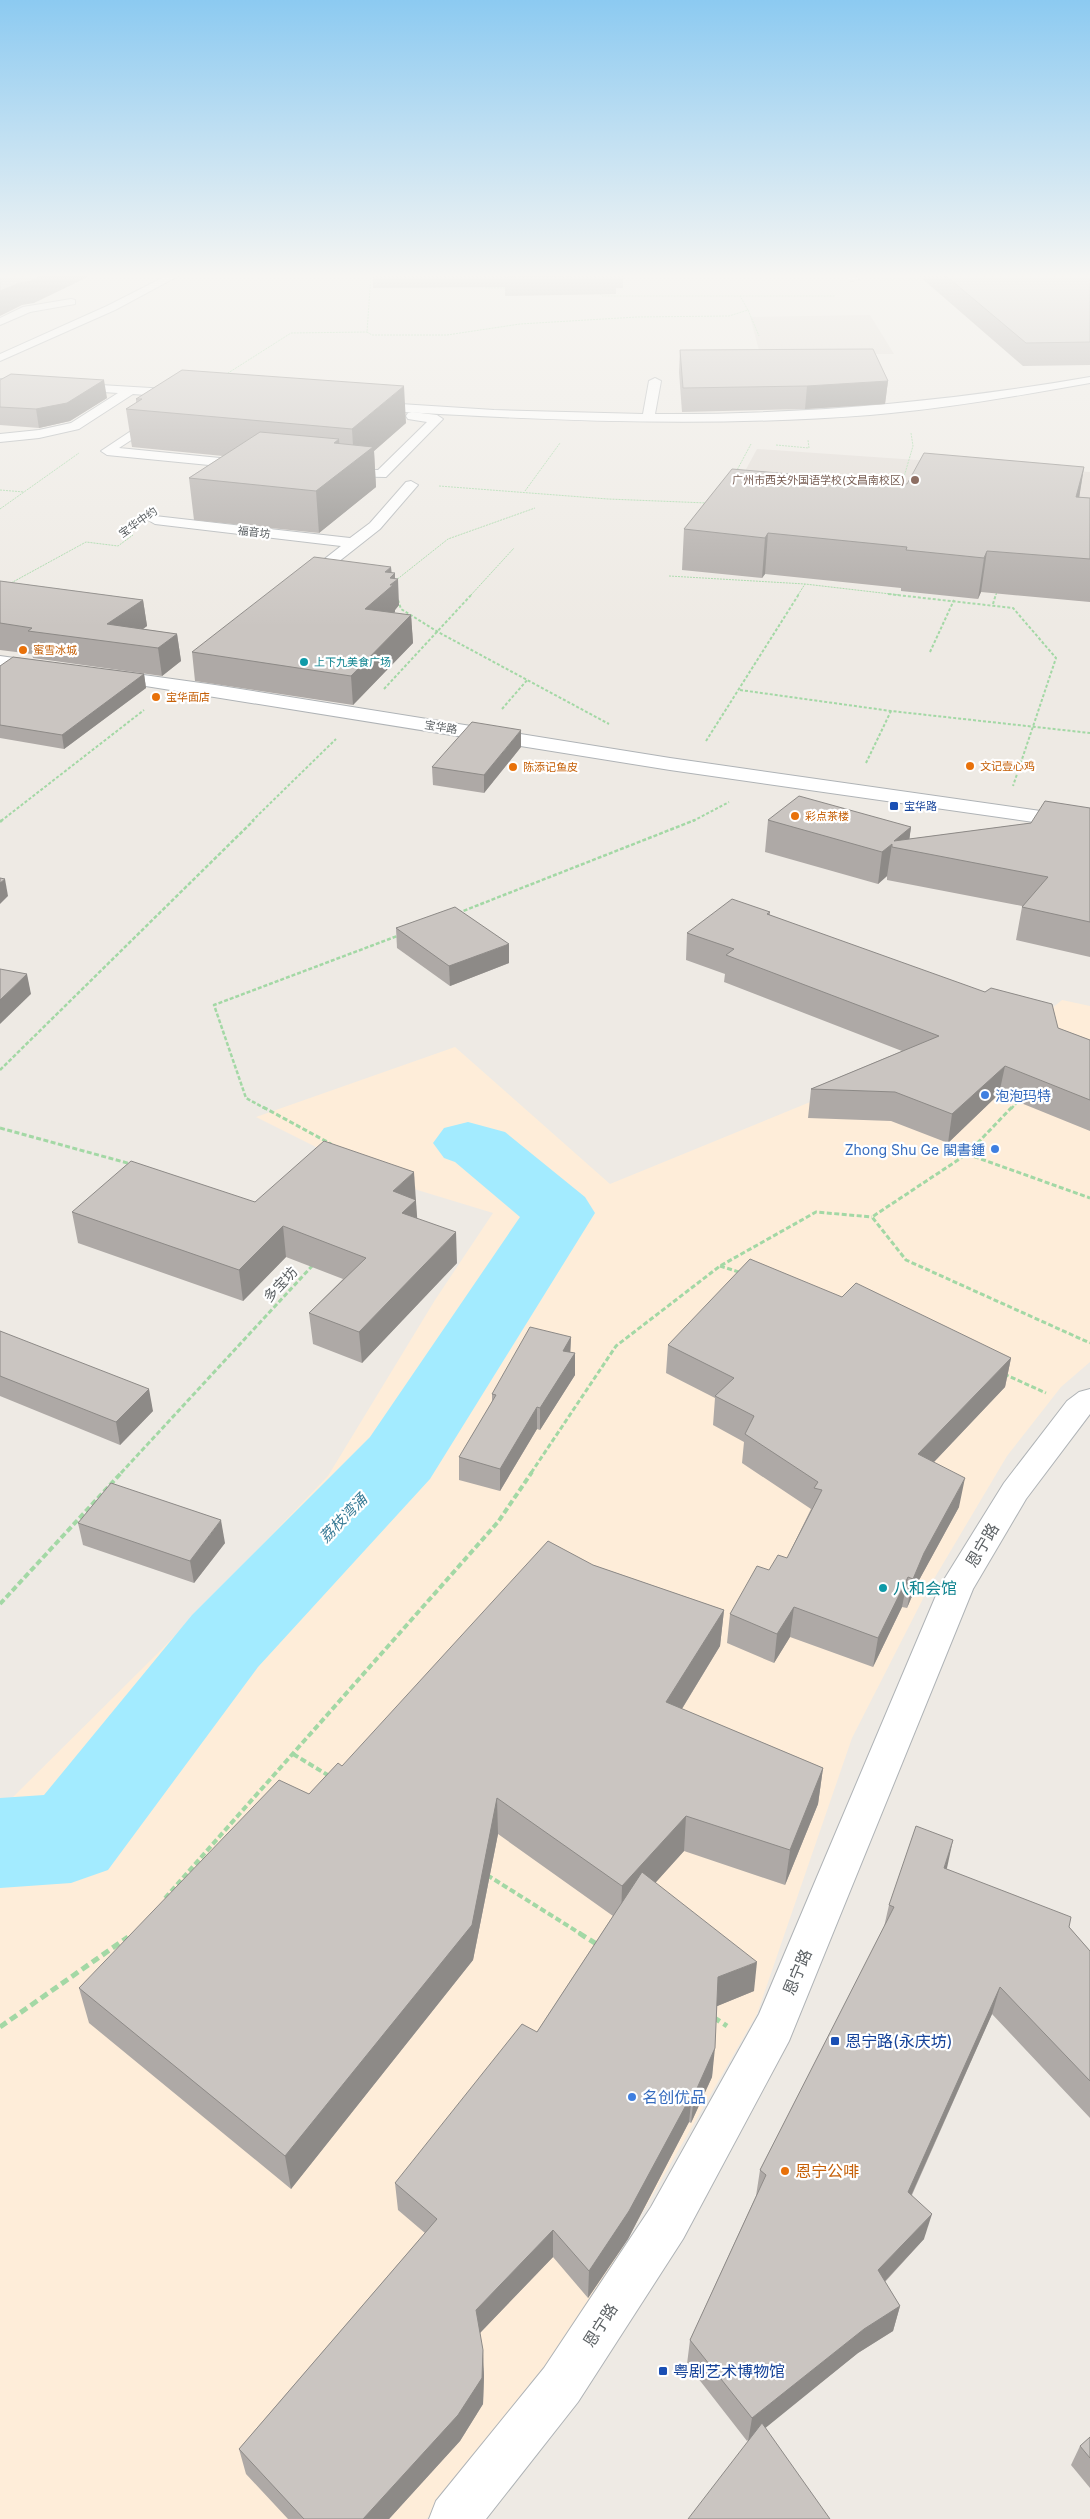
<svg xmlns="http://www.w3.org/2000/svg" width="1090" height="2519" viewBox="0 0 1090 2519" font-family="Inter,'Noto Sans SC',sans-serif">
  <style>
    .commercial { fill: #feedd9 }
    .education { fill: #e1dbd5 }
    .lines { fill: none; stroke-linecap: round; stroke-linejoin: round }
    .river { fill: #a3ebff; fill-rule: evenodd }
    .minor-casing { stroke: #afb3b6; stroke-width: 2 }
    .path-far5 { stroke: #a3d8a5; stroke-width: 1; stroke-dasharray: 2 1; stroke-linecap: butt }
    .path-far4 { stroke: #a3d8a5; stroke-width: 2; stroke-dasharray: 3 2; stroke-linecap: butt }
    .path-far3 { stroke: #a3d8a5; stroke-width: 2.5; stroke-dasharray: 4 2; stroke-linecap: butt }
    .path-far2 { stroke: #a3d8a5; stroke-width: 3; stroke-dasharray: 5 2.5; stroke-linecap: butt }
    .path-far1 { stroke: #a3d8a5; stroke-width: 4; stroke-dasharray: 6 3; stroke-linecap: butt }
    .path { stroke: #a3d8a5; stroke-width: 5; stroke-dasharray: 8 4.5; stroke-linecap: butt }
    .minor { fill: #fff; fill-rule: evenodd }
    .wall { fill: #aea9a6 }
    .shaded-wall { fill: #8d8a87 }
    .building { fill: #cac5c1; stroke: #8d8a87 }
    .education-dot { fill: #8d6e63; stroke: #fff; stroke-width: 2 }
    .food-dot { fill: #e8710a; stroke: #fff; stroke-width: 2 }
    .culture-dot { fill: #0f9aa8; stroke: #fff; stroke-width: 2 }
    .transit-dot { fill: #1a4fb4; stroke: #fff; stroke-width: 2 }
    .shop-dot { fill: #3f7fe0; stroke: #fff; stroke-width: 2 }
    .labels { text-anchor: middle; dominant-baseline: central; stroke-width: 4.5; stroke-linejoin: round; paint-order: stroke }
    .far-education-label { font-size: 11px; fill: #785e54; stroke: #fff; text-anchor: end }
    .far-street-label { font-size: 11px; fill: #5c6164; stroke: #fff }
    .far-food-label { font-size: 11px; fill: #c56008; stroke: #fff; text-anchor: start }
    .far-culture-label { font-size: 11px; fill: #0d838f; stroke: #fff; text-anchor: start }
    .far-transit-label { font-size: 11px; fill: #164399; stroke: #fff; text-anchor: start }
    .shop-label { font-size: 14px; fill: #366cbe; stroke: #fff; text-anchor: start }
    .street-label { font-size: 14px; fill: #5c6164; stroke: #fff }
    .water-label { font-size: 15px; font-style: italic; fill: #387b96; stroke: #fff }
    .near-street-label { font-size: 16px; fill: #5c6164; stroke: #fff }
    .near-culture-label { font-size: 16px; fill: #0d838f; stroke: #fff; text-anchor: start }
    .near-transit-label { font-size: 16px; fill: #164399; stroke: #fff; text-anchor: start }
    .near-shop-label { font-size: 16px; fill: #366cbe; stroke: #fff; text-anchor: start }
    .near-food-label { font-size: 16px; fill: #c56008; stroke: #fff; text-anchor: start }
  </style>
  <rect width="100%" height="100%" fill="#eeeae4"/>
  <polygon class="commercial" points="1062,1000 1090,1006 1090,1362 1061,1387 1007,1456 928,1589 852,1738 757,2014 580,2321 466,2482 426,2519 0,2519 0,1805 6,1804 160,1651 328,1476 435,1300 493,1213 378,1178 256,1117 455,1047 610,1184 908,1062 1032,1025"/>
  <g class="education">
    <polygon points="870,315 894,354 760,354 750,317"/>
    <polygon points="757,449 1090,472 1090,503 731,497"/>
  </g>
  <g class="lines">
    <polygon class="river" points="468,1122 505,1132 585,1197 595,1213 430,1479 258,1667 108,1870 71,1883 0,1888 0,1798 44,1795 192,1615 370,1437 520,1217 455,1162 444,1158 433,1143 444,1128"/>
    <g class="minor-casing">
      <g id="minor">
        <polygon points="168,275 180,275 115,310 0,361 0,354 107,306"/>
        <polygon points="845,275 854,275 859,279 851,281"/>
        <polygon points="71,299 75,300 75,304 30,312 0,325 0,318 23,307"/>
        <path d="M1090 377V383C1017 396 944 409 870 415 703 428 536 420 369 410L363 406 369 402 494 410 643 414 649 381 655 378 661 381 655 414C802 415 945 402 1090 377Z"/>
        <polygon points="0,379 184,390 190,394 184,398 133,394 79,429 39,438 0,442 0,434 39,430 71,423 118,393 0,385"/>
        <polygon points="161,411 167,415 165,418 119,448 250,461 257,465 250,469 107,455 101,451"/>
        <polygon points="412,412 437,415 443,419 386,477 333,476 331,473 338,469 378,470 427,422 408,419 406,416 408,413"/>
        <polygon points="411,481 418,485 380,529 309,585 304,587 296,582 299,579 341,546 155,524 148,520 155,516 350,538 370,523 406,482"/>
        <polygon points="0,656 43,662 49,663 51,667 49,671 43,672 0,666"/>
        <polygon points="108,670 215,685 670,758 1090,818 1090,830 670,770 102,679 100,675 102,671"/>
        <polygon points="1090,1389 1090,1414 1026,1499 973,1589 789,2041 683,2239 578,2402 486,2519 429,2519 436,2501 544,2368 651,2207 759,2014 940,1586 1004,1483 1067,1401 1079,1392"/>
      </g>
    </g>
    <g class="path-far5">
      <polyline points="371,275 367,332 372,335 447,335 520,324 637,317 729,316 748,310 740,296"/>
      <polyline points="881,279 927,279"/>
      <polyline points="485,285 485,288 509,288"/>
      <polyline points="598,291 602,296 835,296"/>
      <polyline points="748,310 759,336"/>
      <polyline points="225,375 291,333 367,332"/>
      <polyline points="776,445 809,448 808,440"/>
      <polyline points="736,472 751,444"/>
      <polyline points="439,486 608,499 707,503"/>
      <polyline points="901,487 913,446 911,433"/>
      <polyline points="0,490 24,492"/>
      <polyline points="525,491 560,443"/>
      <polyline points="0,509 79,453"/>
      <polyline points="669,576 805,584 899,595"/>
      <polyline points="395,581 448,539 535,508"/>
      <polyline points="11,583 86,542 118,546 133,535"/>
      <polyline points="471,595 514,548"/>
      <polyline points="798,595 805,584"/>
      <polyline points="996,595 997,591"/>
    </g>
    <g class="path-far4">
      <polyline points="888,594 1013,608 1056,658 1013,786"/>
      <polyline points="398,600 401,609 438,632 609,724"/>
      <polyline points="993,604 996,594"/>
      <polyline points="930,652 954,600"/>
      <polyline points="384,689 472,594"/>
      <polyline points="740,690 891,711 1090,733"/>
      <polyline points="502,709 528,679"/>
      <polyline points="706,741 799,594"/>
      <polyline points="866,763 891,711"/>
      <polyline points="1,821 144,710"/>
      <polyline points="252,821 336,739"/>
      <polyline points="693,821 729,802"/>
    </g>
    <g class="path-far3">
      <polyline points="0,822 2,820"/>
      <polyline points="458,913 695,820"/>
      <polyline points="0,1070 254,820"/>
      <polyline points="266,1109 246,1098 214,1005 400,935"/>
      <polyline points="1011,1109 1020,1099"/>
    </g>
    <g class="path-far2">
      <polyline points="263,1107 331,1144"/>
      <polyline points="1012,1107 967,1154 872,1217 906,1260 1090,1343"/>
      <polyline points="0,1128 131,1164"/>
      <polyline points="967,1154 1090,1198"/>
      <polyline points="720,1266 742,1273"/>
      <polyline points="1004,1374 1046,1393"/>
      <polyline points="121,1473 313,1265"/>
      <polyline points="531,1473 616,1346 720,1266 816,1212 872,1217"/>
    </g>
    <g class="path-far1">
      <polyline points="0,1604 122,1472"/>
      <polyline points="293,1754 331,1777"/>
      <polyline points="487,1875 581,1934"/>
      <polyline points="165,1898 498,1522 532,1472"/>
    </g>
    <g class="path">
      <polyline points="579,1933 598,1945"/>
      <polyline points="713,2017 727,2026"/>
      <polyline points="0,2027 128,1937"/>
    </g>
    <use href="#minor" class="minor"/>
  </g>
  <g class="wall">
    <polygon points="373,275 623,275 623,288 616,288 616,294 505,296 505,287 373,288"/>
    <polygon points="918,275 1090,275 1090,365 1023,366"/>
    <polygon points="680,350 888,381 885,404 805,409 682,412 679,372"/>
    <polygon points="0,380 107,398 70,421 39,428 0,425"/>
    <polygon points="136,399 406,423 374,451 376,487 319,533 194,520 189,478 223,456 132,447 126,409 136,403"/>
    <polygon points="1084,467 1079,497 1090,498 1090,602 981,592 978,599 901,591 901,588 765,574 762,578 682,570 684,529 907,484"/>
    <polygon points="391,573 395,578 399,605 395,610 394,613 411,615 413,643 353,705 195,681 192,652"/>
    <polygon points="0,581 143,600 147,626 143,629 177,634 181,661 162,676 33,658 32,654 0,650"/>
    <polygon points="0,666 144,674 146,688 64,749 0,738"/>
    <polygon points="521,747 484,793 433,785 432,767"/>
    <polygon points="1090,808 1090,957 1016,940 1022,907 1022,906 887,880 887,876 878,884 765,852 768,820 911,827 909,839 1031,823"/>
    <polygon points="770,912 770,915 1058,1028 1090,1040 1090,1131 999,1094 948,1143 891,1121 808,1118 811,1089 902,1051 724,982 725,974 686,960 687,933"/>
    <polygon points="396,928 509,963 450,986 397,948"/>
    <polygon points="415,1199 417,1219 457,1263 362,1363 313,1344 309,1313 343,1279 286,1257 243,1301 78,1243 72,1212 255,1202"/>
    <polygon points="842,1297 1011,1358 1005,1387 934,1462 959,1507 918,1582 907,1608 902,1607 873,1667 790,1637 774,1663 727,1643 730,1614 769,1570 787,1558 811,1509 742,1463 744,1442 713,1425 715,1398 666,1373 668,1345"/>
    <polygon points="0,1331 153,1411 120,1445 0,1396"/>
    <polygon points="571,1337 570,1352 575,1375 540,1430 537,1429 500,1491 459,1480 459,1457 492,1402 492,1394"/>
    <polygon points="78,1523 225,1543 194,1583 83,1545"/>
    <polygon points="593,1565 724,1610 720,1646 682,1709 823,1768 818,1804 785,1885 684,1851 655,1883 754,1991 717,2006 712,2077 691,2123 689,2122 628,2239 588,2298 553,2257 480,2333 484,2376 483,2404 460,2441 389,2519 288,2519 246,2474 239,2449 425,2233 398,2210 395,2183 537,2032 613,1916 498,1834 473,1960 291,2189 89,2023 79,1988 342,1766"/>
    <polygon points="946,1869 1069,1927 1090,1951 1090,2118 992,2014 912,2195 924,2239 885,2282 900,2306 893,2331 858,2353 747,2441 687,2364 690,2340 756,2196 760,2170 884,1927 889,1905"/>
    <polygon points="1090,2437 1090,2488 1071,2465 1080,2446"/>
  </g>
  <g class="shaded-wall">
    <polygon points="43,275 92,275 34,303 22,305 0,316 0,291 19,283"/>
    <polygon points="104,380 107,398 70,421 39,428 36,409"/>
    <polygon points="888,381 885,404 805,409 807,386"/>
    <polygon points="404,386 406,423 374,451 376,487 319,533 316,491 334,443 339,439 341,471 354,462 352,429"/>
    <polygon points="1084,467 1078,505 1076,497"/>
    <polygon points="768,533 765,574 762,578 765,538"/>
    <polygon points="987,551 981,592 978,599 984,558"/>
    <polygon points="391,567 392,576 395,573 395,581 398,579 399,605 395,610 395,612 367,637 365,609 385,572"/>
    <polygon points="143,600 147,626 123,643 107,624"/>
    <polygon points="411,615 413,643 353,705 351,676"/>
    <polygon points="177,634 181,661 162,676 158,648"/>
    <polygon points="144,674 146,688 64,749 62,735"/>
    <polygon points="521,730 521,747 484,793 484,775"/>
    <polygon points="911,827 908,850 894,841"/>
    <polygon points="892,844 887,876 878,884 882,852"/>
    <polygon points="5,879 8,896 0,904 0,883"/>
    <polygon points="509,944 509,963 450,986 449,966"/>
    <polygon points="27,974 31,994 0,1024 0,1000"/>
    <polygon points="1005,1066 999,1094 948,1143 952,1114"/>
    <polygon points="414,1172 418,1230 404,1244 393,1191"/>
    <polygon points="283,1226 286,1257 243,1301 239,1270"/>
    <polygon points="456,1232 457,1263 362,1363 359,1332"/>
    <polygon points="571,1337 570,1359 575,1353 575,1375 540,1430 540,1408 563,1351"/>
    <polygon points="1011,1358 1005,1387 913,1484 918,1454"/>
    <polygon points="149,1389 153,1411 120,1445 116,1422"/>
    <polygon points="537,1407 537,1429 500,1491 500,1469"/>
    <polygon points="965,1478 959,1507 918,1582 907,1608 913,1579 924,1553"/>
    <polygon points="221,1520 225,1543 194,1583 190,1561"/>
    <polygon points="908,1577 902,1607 873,1667 878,1638"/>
    <polygon points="794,1607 790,1637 774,1663 777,1634"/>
    <polygon points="724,1610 720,1646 664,1738 666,1702"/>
    <polygon points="823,1768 818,1804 785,1885 790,1850"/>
    <polygon points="497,1798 498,1834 473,1960 291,2189 285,2156"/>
    <polygon points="686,1816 684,1851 621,1921 622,1886"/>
    <polygon points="953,1840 947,1868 937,1896 944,1868"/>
    <polygon points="757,1962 754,1991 715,2007 718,1977"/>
    <polygon points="1000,1987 992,2014 901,2218 908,2192"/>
    <polygon points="715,2048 712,2077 691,2123 694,2095"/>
    <polygon points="692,2094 689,2122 628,2239 588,2298 589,2271"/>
    <polygon points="932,2214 924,2239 871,2296 878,2270"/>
    <polygon points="553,2230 553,2257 477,2336 476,2310"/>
    <polygon points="900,2306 893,2331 858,2353 748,2442 752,2418 864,2329"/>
    <polygon points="483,2350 484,2376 483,2404 460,2441 389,2519 363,2519"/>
  </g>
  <g class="building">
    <polygon points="0,275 43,275 31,281 19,283 0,291"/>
    <polygon points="505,275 616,275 505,277"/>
    <polygon points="945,275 1090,275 1090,342 1026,343"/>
    <polygon points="873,349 888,381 807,386 683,388 680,350"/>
    <polygon points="182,370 404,386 352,429 126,409 142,399 136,399"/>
    <polygon points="11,374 104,380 67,403 36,409 0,407 0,380"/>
    <polygon points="260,432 339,439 334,443 373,447 316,491 189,478"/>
    <polygon points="924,453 1084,467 1076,497 1090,498 1090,559 987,551 984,558 906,550 907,547 768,533 765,538 684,529 732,469 907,484"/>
    <polygon points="314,557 391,567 385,572 395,573 390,578 398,579 390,585 393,585 365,609 411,615 351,676 192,652"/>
    <polygon points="0,581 143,600 107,624 177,634 158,648 28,631 32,628 0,623"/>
    <polygon points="13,657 144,674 62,735 0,725 0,666"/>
    <polygon points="472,722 521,730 484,775 432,767"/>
    <polygon points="799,796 911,827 894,841 1031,823 1045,801 1090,808 1090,922 1022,907 1048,877 892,847 892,844 882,852 768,820"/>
    <polygon points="0,878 5,879 0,883"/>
    <polygon points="732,899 770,912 767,914 985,992 991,988 1052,1004 1058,1028 1090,1040 1090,1100 1005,1066 952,1114 895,1092 811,1089 939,1036 726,955 734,949 687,933"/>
    <polygon points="455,907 509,944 449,966 396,928"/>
    <polygon points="0,969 27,974 0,1000"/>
    <polygon points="324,1141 414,1172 393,1191 416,1200 402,1213 456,1232 359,1332 309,1313 366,1258 283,1226 239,1270 72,1212 131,1161 255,1202"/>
    <polygon points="750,1259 842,1297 856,1283 1011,1358 918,1454 965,1478 924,1553 913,1579 908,1577 878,1638 794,1607 777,1634 730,1614 757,1566 769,1570 778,1555 787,1558 822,1490 814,1488 818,1482 745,1434 754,1416 715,1396 734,1378 668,1345"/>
    <polygon points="530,1327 571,1337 563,1351 575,1353 540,1408 537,1407 500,1469 459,1457 496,1395 492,1394"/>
    <polygon points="0,1331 149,1389 116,1422 0,1376"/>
    <polygon points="111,1483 221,1520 190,1561 78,1523"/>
    <polygon points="548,1541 593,1565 724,1610 666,1702 823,1768 790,1850 686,1816 622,1886 497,1798 472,1925 285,2156 79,1988 279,1780 309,1794 338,1763 342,1766"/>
    <polygon points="916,1826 953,1840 944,1868 1071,1917 1069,1927 1090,1951 1090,2081 1000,1987 908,2192 932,2214 878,2270 900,2306 864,2329 752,2418 690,2340 766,2175 760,2170 894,1907 889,1905"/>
    <polygon points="642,1872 757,1962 718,1977 715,2048 694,2095 692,2094 629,2211 589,2271 553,2230 476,2310 483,2350 482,2378 458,2415 363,2519 304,2519 239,2449 437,2219 395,2183 522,2024 537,2032"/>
    <polygon points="762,2423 830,2519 688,2519"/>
    <polygon points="1090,2437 1090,2458 1080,2446"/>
  </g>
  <linearGradient id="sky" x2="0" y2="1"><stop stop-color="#8ccaf1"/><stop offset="0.44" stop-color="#f7f6f3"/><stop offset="1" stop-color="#f7f6f3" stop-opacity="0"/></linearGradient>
  <rect width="1090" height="627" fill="url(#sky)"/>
  <circle class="education-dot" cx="915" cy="480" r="5"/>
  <g class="food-dot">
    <circle cx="23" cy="650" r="5"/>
    <circle cx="156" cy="697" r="5"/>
    <circle cx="970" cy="766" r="5"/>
    <circle cx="513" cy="767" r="5"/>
    <circle cx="795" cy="816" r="5"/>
    <circle cx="785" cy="2171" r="5"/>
  </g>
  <g class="culture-dot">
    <circle cx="304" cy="662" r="5"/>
    <circle cx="883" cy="1588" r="5"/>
  </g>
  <g class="transit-dot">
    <rect x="889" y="801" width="10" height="10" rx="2.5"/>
    <rect x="830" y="2036" width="10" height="10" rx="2.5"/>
    <rect x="658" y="2366" width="10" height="10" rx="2.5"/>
  </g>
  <g class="shop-dot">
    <circle cx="985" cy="1095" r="5"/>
    <circle cx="995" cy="1149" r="5"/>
    <circle cx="632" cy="2097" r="5"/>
  </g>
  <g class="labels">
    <g class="far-education-label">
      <text x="905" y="480">广州市西关外国语学校(文昌南校区)</text>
    </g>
    <g class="far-street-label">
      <text transform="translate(138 522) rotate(-35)">宝华中约</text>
      <text transform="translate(254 532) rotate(7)">福音坊</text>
      <text transform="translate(441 727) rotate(9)">宝华路</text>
    </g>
    <g class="far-food-label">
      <text x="33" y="650">蜜雪冰城</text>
      <text x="166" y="697">宝华面店</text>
      <text x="980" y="766">文记壹心鸡</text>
      <text x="523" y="767">陈添记鱼皮</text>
      <text x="805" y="816">彩点茶楼</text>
    </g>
    <g class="far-culture-label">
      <text x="314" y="662">上下九美食广场</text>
    </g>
    <g class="far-transit-label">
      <text x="904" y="806">宝华路</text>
    </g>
    <g class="shop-label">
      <text x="995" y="1095">泡泡玛特</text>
      <text x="985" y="1149" text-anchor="end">Zhong Shu Ge 閣書鍾</text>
    </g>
    <g class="street-label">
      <text transform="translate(280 1284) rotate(-47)">多宝坊</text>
    </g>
    <g class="water-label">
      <text transform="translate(343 1518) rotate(-46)">荔枝湾涌</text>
    </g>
    <g class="near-street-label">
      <text transform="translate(982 1545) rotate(-59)">恩宁路</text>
      <text transform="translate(797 1972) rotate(-67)">恩宁路</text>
      <text transform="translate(600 2325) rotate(-57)">恩宁路</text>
    </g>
    <g class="near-culture-label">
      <text x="893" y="1588">八和会馆</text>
    </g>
    <g class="near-transit-label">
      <text x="845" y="2041">恩宁路(永庆坊)</text>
      <text x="673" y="2371">粤剧艺术博物馆</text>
    </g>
    <g class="near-shop-label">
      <text x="642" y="2097">名创优品</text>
    </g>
    <g class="near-food-label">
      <text x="795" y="2171">恩宁公啡</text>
    </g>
  </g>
</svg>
